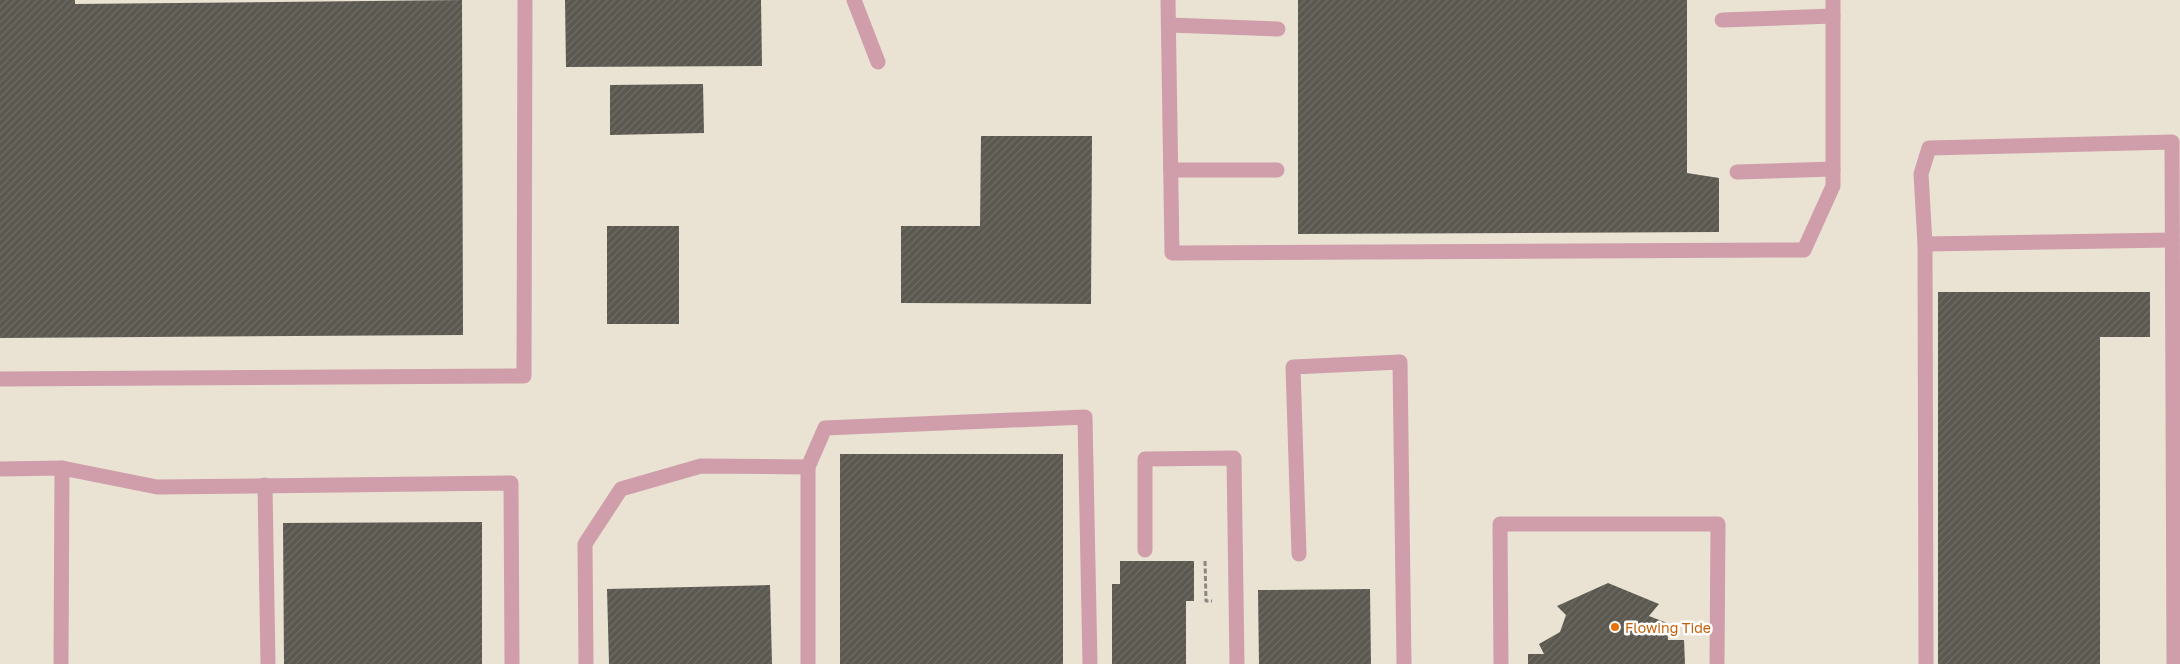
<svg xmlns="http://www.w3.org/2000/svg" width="2180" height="664" viewBox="0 0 2180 664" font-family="'Golos Text',sans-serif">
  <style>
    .built { fill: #eae3d3 }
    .building { fill: url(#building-hatch) }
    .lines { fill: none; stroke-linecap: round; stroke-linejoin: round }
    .path { stroke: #898781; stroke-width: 3; stroke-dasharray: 5 2.5; stroke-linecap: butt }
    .lane { stroke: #cf9eaa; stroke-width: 15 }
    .street { stroke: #cf9eaa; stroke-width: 15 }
    .food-dot { fill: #e8710a; stroke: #fff; stroke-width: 2 }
    .labels { text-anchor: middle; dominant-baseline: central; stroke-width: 5; stroke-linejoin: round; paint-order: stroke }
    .food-label { font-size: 14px; fill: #c56008; stroke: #fff; text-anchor: start }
  </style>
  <defs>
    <pattern id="building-hatch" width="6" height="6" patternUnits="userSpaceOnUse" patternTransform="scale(1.25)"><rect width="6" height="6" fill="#5b5850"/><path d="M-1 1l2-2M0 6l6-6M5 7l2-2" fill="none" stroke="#6f6d66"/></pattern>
  </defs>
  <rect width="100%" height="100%" fill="#f3efe6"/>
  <rect class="built" x="0" y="0" width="2180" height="664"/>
  <g class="building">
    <polygon points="0,0 75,0 75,4 462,0 463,335 0,338"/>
    <polygon points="565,0 761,0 762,66 566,67"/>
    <polygon points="1298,0 1687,0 1687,173 1719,178 1719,232 1298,234"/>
    <polygon points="703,84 704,133 610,135 610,85"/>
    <polygon points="981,136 1092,136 1091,304 901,303 901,226 980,226"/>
    <rect x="607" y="226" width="72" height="98"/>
    <polygon points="1938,292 2150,292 2150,337 2100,337 2100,664 1938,664"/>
    <rect x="840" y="454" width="223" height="210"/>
    <polygon points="482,522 482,664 284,664 283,523"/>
    <polygon points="1120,561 1194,561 1194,601 1186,601 1186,664 1112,664 1112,584 1120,584"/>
    <polygon points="1608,583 1659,604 1649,616 1667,623 1668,640 1684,640 1685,664 1528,664 1528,654 1544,654 1539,644 1560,632 1566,615 1557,606"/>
    <polygon points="770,585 772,664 609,664 607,589"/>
    <polygon points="1370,589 1371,664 1259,664 1258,590"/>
  </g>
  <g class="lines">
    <polyline class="path" points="1205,561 1206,601 1212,601"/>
    <g class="lane">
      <polyline points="1168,0 1172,253 1804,250 1833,186 1833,0"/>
      <polyline points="1722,20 1833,16"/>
      <polyline points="1169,25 1278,29"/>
      <polyline points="1171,170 1277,170"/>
      <polyline points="1737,172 1833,169"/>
      <polyline points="1925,244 2172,240"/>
      <polyline points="0,379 524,376 525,0"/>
      <polyline points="808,467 825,428 1085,417 1090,664"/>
      <polyline points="0,469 62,468 157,487 511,483 512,664"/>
      <polyline points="265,485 268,664"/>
      <polyline points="1145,550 1145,459 1234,458 1237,664"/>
      <polyline points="1299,554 1293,367 1400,362 1404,664"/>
      <polyline points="61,664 62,468"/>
      <polyline points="586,664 585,544 621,489 701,466 808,467 808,664"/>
      <polyline points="1501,664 1500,524 1718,524 1717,664"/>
      <polyline points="1926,664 1925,244 1921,174 1929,148 2172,142 2174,664"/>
    </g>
    <polyline class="street" points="854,0 878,62"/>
  </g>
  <circle class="food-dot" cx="1615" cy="627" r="5"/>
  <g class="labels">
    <g class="food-label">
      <text x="1625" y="627">Flowing Tide</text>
    </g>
  </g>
</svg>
